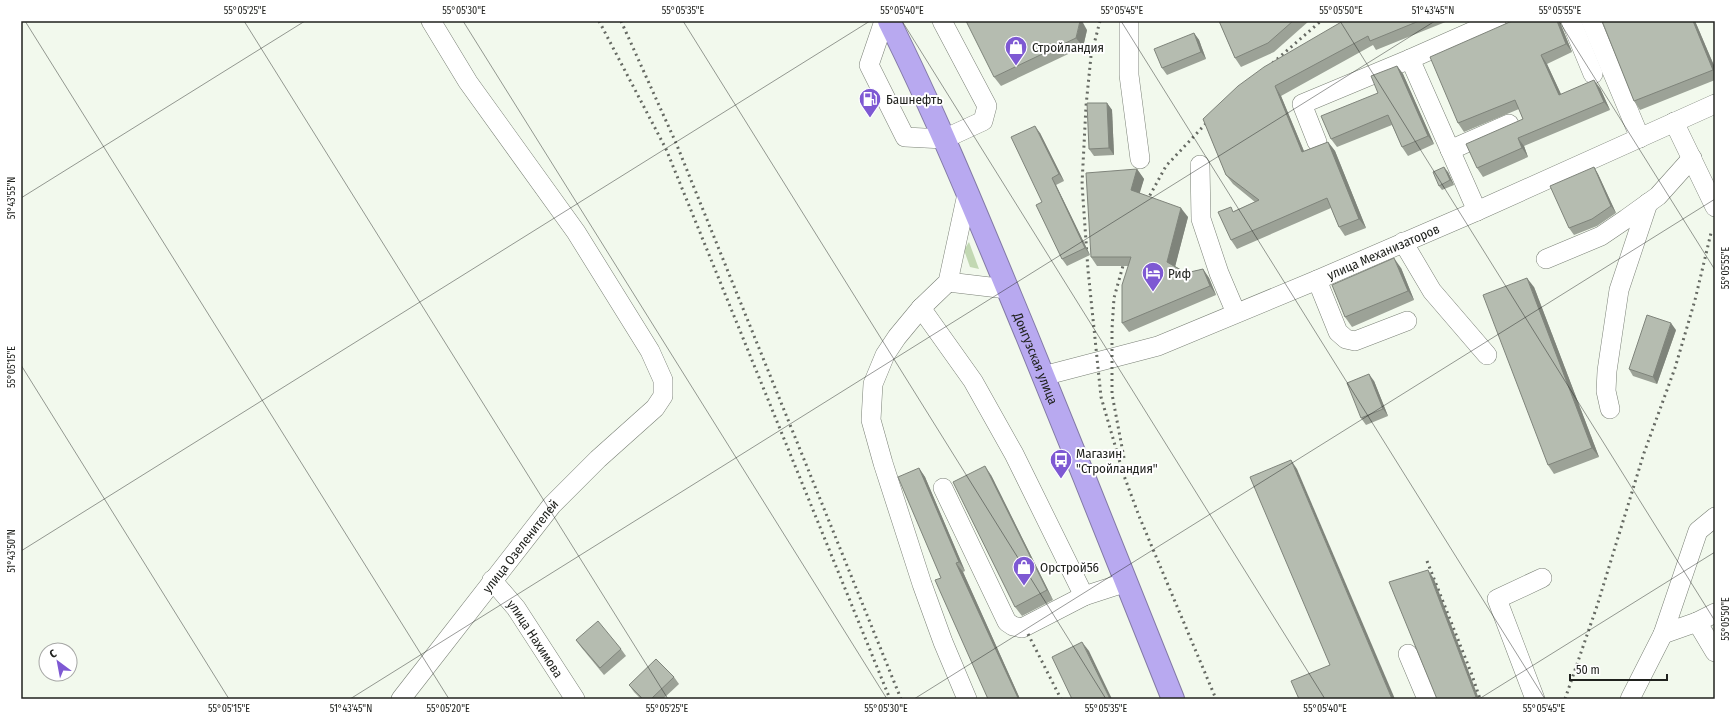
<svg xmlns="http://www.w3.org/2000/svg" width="1736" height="720" viewBox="0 0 1736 720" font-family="'Fira Sans Condensed',sans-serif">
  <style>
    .green { fill: #c2d8b3 }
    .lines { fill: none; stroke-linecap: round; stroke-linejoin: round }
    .minor-casing { stroke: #7a8076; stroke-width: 20 }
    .highway-casing { stroke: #837aa6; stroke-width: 24 }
    .minor { stroke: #fff; stroke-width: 19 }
    .highway { stroke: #b8a9f0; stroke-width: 22 }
    .rail { stroke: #666a63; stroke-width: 3; stroke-dasharray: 2 4; stroke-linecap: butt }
    .wall { fill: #9ca297 }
    .shaded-wall { fill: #7f847b }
    .building { fill: #b5bcb0; stroke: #7f847b }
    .ticks { fill: none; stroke: #20221e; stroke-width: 1; stroke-opacity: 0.45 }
    .labels { text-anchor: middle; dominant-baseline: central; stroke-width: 4; stroke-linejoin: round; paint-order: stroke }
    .poi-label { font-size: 13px; fill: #20221e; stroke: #fff; text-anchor: start }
    .street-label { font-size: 13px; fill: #20221e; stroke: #fff }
    .neatline { fill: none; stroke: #20221e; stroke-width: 1.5 }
    .ticks-label { font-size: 10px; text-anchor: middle; fill: #20221e }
  </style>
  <rect width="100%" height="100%" fill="#f2f9ed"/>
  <polygon class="green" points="969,242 979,269 970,267 964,250"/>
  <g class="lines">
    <g class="minor-casing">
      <g id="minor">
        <polyline points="884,21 869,65 905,137 944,139 983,121 987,106 942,21"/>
        <polyline points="1129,21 1129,75 1140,159"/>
        <polyline points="1571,21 1593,74"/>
        <polyline points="1591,21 1640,138"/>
        <polyline points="1674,122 1715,207"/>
        <polyline points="1317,142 1302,104 1410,59"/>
        <polyline points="1450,150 1509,124"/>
        <polyline points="1200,165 1201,219 1219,273 1236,313"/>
        <polyline points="1477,211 1410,59 1496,21"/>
        <polyline points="1403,242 1432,291 1487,355"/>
        <polyline points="1546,259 1601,236 1626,219 1658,196 1692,158"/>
        <polyline points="1317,280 1338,332 1346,339 1355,341 1407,321"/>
        <polyline points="948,282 1007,289"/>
        <polyline points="921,308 973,381 1014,454 1084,596 1127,582"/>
        <path id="s1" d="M1043 376 1158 346 1317 280 1477 211 1715 104"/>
        <polyline points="1610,409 1606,391 1607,371 1619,290 1648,203"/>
        <polyline points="943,488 1007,622 1013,626 1022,628 1084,596"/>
        <polyline points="1715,517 1698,531 1663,634 1697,622 1715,652"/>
        <path id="s2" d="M492 580 516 608 575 699"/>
        <polyline points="1697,622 1715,613"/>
        <polyline points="1408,654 1427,699"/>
        <path id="s3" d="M401 699 552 505 598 459 655 408 663 396V380L650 351 576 232 468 82 431 21"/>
        <polyline points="967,699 943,642 922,584 883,463 871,420 873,384 885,355 897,337 921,308 948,282 967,194"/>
        <polyline points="1535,699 1497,599 1542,578"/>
        <polyline points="1630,699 1663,634"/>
      </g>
    </g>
    <g class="highway-casing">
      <g id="highway">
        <path id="s4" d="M889 21C940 123 983 230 1027 336 1076 457 1125 577 1173 699"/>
      </g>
    </g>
    <use href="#minor" class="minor"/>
    <use href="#highway" class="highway"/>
    <g class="rail">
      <polyline points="599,21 666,149 890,699"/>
      <polyline points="621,21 676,143 901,699"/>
      <polyline points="1100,21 1091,56 1086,106 1082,184 1088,270 1101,397 1123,473 1139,516 1216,699"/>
      <polyline points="1268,67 1321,21"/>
      <polyline points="1144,206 1166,166 1213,116"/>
      <polyline points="1124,458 1112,394 1112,329 1114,298 1126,255"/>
      <polyline points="1427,561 1472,675 1480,699"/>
      <polyline points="1028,634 1061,699"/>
      <polyline points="1565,699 1597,606 1644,453 1675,368 1695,300 1711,233"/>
    </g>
  </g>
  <g class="wall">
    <polygon points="1219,21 1309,21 1274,52 1241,67 1235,58"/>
    <polygon points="1343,21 1448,21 1376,50 1373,45 1281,96 1304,151 1328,142 1335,151 1366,228 1345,236 1339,227 1331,208 1237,249 1231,240 1234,211 1255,202 1233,184 1226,175 1203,119"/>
    <polygon points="1512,21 1560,21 1561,25 1572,52 1547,64 1561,94 1600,88 1610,110 1524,146 1528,157 1483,177 1477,168 1523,119 1519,109 1464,132 1458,123"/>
    <polygon points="1602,21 1695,21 1715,68 1715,80 1640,110 1634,101"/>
    <polygon points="1087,30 1083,47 1001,86 994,77"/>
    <polygon points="1194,33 1199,40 1206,59 1167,75 1162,68"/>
    <polygon points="1397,66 1403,74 1434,144 1408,156 1402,147 1392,125 1337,147 1331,139 1378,93"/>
    <polygon points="1107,103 1112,110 1114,155 1094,156 1089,149"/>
    <polygon points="1040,133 1064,181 1056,185 1090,255 1067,266 1062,259 1042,202"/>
    <polygon points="1594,167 1598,174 1616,213 1597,226 1574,235 1569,228"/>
    <polygon points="1137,169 1144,179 1139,193 1188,217 1175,266 1186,273 1203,269 1209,278 1216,295 1129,332 1122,323 1128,266 1097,266 1091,257"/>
    <polygon points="1448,172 1454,185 1442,190 1439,186"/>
    <polygon points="1401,268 1414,300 1352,327 1345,317"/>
    <polygon points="1534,287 1599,457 1554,474 1548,465"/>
    <polygon points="1676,330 1657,384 1633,376 1629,369"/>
    <polygon points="1374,381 1388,416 1366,425 1361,418"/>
    <polygon points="919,468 925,477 965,571 963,572 1020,699 988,699 941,578"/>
    <polygon points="991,475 1053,600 1022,616 1015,607"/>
    <polygon points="576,640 621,649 626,656 604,675 581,647"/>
    <polygon points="674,677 679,684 663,699 641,699 634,692 629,685"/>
  </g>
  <g class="shaded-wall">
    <polygon points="1080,21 1082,21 1087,30 1083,47 1076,38"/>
    <polygon points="1557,21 1560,21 1561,25 1572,52 1566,44"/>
    <polygon points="1693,21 1695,21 1715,68 1715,72 1713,70"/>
    <polygon points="1194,33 1199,40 1206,59 1201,52"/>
    <polygon points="1541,55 1547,64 1565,103 1559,95"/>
    <polygon points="1397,66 1403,74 1434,144 1428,136"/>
    <polygon points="1594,80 1600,88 1610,110 1604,102"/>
    <polygon points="1275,86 1281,96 1308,161 1302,152"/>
    <polygon points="1107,103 1112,110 1114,155 1109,148"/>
    <polygon points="1035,126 1040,133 1064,181 1059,174"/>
    <polygon points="1518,138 1524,146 1528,157 1522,148"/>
    <polygon points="1328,142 1335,151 1366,228 1359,219"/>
    <polygon points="1444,167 1448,172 1454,185 1450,180"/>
    <polygon points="1594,167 1598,174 1616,213 1611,206"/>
    <polygon points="1137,169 1144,179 1138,199 1131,190"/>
    <polygon points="1052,178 1056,185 1090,255 1085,248"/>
    <polygon points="1181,208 1188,217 1174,271 1167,262"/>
    <polygon points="1394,258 1401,268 1414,300 1408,291"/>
    <polygon points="1203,269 1209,278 1216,295 1210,286"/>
    <polygon points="1527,278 1534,287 1599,457 1592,448"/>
    <polygon points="1671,323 1676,330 1657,384 1653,377"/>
    <polygon points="1369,374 1374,381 1388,416 1383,409"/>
    <polygon points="1291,460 1297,469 1395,699 1392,699"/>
    <polygon points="985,466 991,475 1053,600 1047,590"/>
    <polygon points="919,468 925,477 965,571 959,562"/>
    <polygon points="956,563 963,572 1020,699 1018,699 1018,698"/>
    <polygon points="1428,570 1434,579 1479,699 1477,699 1476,697"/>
    <polygon points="1082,642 1089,651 1112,699 1110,699"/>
  </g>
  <g class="building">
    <polygon points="966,21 1080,21 1076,38 994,77"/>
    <polygon points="1219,21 1293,21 1268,43 1235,58"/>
    <polygon points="1343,21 1419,21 1370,41 1368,36 1275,86 1302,152 1328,142 1359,219 1339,227 1327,198 1231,240 1218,212 1231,207 1233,212 1259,200 1226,175 1203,119 1238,86 1264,67"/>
    <polygon points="1512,21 1557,21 1566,44 1541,55 1559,95 1594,80 1604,102 1518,138 1522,148 1477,168 1466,144 1523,119 1515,100 1458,123 1430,57"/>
    <polygon points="1602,21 1693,21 1713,70 1634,101"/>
    <polygon points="1194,33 1201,52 1162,68 1154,49"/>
    <polygon points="1397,66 1428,136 1402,147 1388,115 1331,139 1321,116 1378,93 1371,76"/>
    <polygon points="1087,103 1107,103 1109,148 1089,149"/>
    <polygon points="1035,126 1059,174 1052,178 1085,248 1062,259 1036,205 1042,202 1011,137"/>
    <polygon points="1444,167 1450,180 1439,186 1433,172"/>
    <polygon points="1594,167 1611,206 1592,219 1569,228 1550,186"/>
    <polygon points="1137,169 1131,190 1181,208 1167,262 1186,273 1203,269 1210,286 1122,323 1122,285 1131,257 1091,257 1086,173"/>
    <polygon points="1394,258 1408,291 1345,317 1332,285"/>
    <polygon points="1527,278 1592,448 1548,465 1483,295"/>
    <polygon points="1647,315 1671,323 1653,377 1629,369"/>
    <polygon points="1369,374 1383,409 1361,418 1347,383"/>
    <polygon points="1291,460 1392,699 1299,699 1291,681 1330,665 1250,477"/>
    <polygon points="985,466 1047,590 1015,607 953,482"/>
    <polygon points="919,468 959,562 956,563 1018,698 1017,699 988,699 935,580 941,578 898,477"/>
    <polygon points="1428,570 1476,697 1470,699 1437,699 1389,582"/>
    <polygon points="598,621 621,649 600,668 576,640"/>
    <polygon points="1082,642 1110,699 1072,699 1052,657"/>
    <polygon points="656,659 674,677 651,699 643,699 629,685"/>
  </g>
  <path class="ticks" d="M25 21 449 699M244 21 668 699M463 21 887 699M683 21 1106 699M902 21 1325 699M1121 21 1545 699M1340 21 1715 621M1559 21 1715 270M21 198 305 21M21 365 229 699M21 551 870 21M350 699 1435 21M914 699 1715 199M1479 699 1715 552"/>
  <defs>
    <g id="shop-pin" transform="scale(1.15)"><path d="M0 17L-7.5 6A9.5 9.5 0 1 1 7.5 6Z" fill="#7e59d3" stroke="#fff"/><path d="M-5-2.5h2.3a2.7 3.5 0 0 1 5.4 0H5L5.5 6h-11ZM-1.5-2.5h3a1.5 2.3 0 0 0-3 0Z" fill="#fff"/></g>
    <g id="fuel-pin" transform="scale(1.15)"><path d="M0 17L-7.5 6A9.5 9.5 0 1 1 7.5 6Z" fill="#7e59d3" stroke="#fff"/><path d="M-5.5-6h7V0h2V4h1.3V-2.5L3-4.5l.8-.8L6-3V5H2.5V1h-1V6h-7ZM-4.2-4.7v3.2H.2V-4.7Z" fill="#fff"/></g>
    <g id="hotel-pin" transform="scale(1.15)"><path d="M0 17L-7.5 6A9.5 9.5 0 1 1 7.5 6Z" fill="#7e59d3" stroke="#fff"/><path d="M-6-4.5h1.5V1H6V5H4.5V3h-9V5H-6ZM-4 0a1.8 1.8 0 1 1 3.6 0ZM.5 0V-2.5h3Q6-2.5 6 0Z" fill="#fff"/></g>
    <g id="bus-pin" transform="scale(1.15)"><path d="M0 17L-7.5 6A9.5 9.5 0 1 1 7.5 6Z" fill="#7e59d3" stroke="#fff"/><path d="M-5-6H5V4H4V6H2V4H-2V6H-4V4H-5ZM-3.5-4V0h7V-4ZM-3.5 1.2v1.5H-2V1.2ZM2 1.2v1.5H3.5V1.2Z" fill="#fff"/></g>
  </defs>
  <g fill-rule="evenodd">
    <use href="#shop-pin" x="1016" y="47"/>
    <use href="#fuel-pin" x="870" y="99"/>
    <use href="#hotel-pin" x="1153" y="273"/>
    <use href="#bus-pin" x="1061" y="460"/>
    <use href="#shop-pin" x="1024" y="567"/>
  </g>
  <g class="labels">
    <g class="poi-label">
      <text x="1032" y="47">Стройландия</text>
      <text x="886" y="99">Башнефть</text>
      <text x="1168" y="273">Риф</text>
      <text x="1076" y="453">Магазин<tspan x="1076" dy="15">"Стройландия"</tspan></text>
      <text x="1040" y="567">Орстрой56</text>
    </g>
    <g class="street-label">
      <text stroke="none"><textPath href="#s1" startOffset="363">улица Механизаторов</textPath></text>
      <text stroke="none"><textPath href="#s4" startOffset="368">Донгузская улица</textPath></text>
      <text stroke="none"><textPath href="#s3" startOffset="194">улица Озеленителей</textPath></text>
      <text stroke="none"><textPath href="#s2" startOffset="73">улица Нахимова</textPath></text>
    </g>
  </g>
  <rect width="1736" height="720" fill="none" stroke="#ffffff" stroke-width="44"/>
  <g transform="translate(58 662) rotate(328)"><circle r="19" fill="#ffffff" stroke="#a6a7a5"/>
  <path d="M0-3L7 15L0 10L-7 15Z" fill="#7e59d3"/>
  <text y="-6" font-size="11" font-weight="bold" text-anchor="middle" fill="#20221e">С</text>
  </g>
  <path d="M1570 674v6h97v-6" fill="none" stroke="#20221e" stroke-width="2"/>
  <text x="1576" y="674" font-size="12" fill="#20221e" stroke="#ffffff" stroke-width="3" paint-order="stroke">50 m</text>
  <rect x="22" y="22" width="1692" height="676" class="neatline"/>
  <g class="ticks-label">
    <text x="245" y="14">55°05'25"E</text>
    <text x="464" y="14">55°05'30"E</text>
    <text x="683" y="14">55°05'35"E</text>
    <text x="902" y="14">55°05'40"E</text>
    <text x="1122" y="14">55°05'45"E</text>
    <text x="1341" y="14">55°05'50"E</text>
    <text x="1433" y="14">51°43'45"N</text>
    <text x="1560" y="14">55°05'55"E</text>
    <text transform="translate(11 198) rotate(-90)" y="4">51°43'55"N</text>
    <text transform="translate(1725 268) rotate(-90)" y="4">55°05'55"E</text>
    <text transform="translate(11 367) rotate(-90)" y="4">55°05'15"E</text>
    <text transform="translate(11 551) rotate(-90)" y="4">51°43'50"N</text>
    <text transform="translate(1725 619) rotate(-90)" y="4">55°05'50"E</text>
    <text x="229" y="712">55°05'15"E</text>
    <text x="351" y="712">51°43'45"N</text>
    <text x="448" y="712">55°05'20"E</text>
    <text x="667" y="712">55°05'25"E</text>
    <text x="886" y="712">55°05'30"E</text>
    <text x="1106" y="712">55°05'35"E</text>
    <text x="1325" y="712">55°05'40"E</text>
    <text x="1544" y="712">55°05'45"E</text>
  </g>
</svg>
